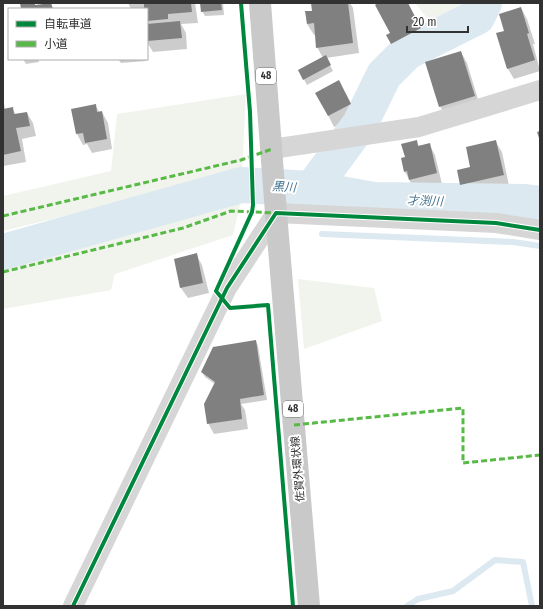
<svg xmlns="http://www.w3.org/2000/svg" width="543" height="609" viewBox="0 0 543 609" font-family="'Fira Sans Condensed','Noto Sans JP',sans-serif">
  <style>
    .green { fill: #f1f4ed }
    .shadow { fill: #0003 }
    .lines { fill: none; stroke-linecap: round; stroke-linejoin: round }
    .stream { stroke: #dce9f0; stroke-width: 6 }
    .river { stroke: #dce9f0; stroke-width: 36 }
    .building { fill: #808080 }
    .street { stroke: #d6d6d6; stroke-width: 20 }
    .primary { stroke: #c9c9c9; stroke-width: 22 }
    .quiet { stroke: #58b947; stroke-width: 3; stroke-dasharray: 6 3; stroke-linecap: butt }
    .cycleway-casing { stroke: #fff; stroke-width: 6 }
    .cycleway { stroke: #00873e; stroke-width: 4 }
    .labels { text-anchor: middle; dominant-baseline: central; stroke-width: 4; stroke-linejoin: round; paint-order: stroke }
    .shield { fill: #fff; stroke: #707070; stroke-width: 1 }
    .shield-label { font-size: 10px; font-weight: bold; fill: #323232 }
    .street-label { font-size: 11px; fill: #323232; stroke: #fff }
    .water-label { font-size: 12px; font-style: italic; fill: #447391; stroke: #fff }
  </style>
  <rect width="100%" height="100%" fill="#fff"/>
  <g class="green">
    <polygon points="415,3 476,3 472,10 435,28"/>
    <polygon points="246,94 242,173 3,231 3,196 111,171 117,114"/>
    <polygon points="241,200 233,235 115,274 111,290 3,309 3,260"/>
    <polygon points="298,279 374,288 382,321 304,349"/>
  </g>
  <g class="shadow">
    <polygon points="128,3 195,3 198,23 181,24 186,33 187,49 153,52 147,42 147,25 149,25 147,22 147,9 131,9"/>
    <polygon points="201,3 223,3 224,15 205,16 202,11"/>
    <polygon points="312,3 350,3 353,8 359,53 326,58 333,71 307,85 299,70 323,58 317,47 316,34 314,35 307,24 306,12 313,11"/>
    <polygon points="380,3 407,3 426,39 398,54 388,35 391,33"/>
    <polygon points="521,8 527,19 535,44 533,44 540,71 514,79 508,69 505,32"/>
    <polygon points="461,52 467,63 480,106 446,117 440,106"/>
    <polygon points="23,59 38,59 39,62 26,64"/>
    <polygon points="118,59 146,59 146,61 121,63"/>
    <polygon points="345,92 357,115 334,127 317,93"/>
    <polygon points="3,97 5,109 12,108 16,115 27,113 33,123 36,136 22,139 26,162 3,166"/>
    <polygon points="95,105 100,113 102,112 108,123 112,149 92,153 87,144 83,145 77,134 73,110"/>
    <polygon points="416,141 419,146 429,144 435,155 442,184 416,190 411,183 405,172 402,159 406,158"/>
    <polygon points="495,141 502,152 509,186 467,195 461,185 471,168"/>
    <polygon points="196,254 202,265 209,293 188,298 181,288 175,260"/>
    <polygon points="256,341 258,346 267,400 241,404 245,410 248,429 214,434 208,423 215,384 205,377 202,372"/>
  </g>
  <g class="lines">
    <g class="stream">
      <polyline points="322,234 513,242 540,246"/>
      <polyline points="407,606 418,599 453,591 495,560 523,562 532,606"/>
    </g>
    <g class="river">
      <polyline points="312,189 360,124 384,75 407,52 477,17 484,3"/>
      <polyline points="3,252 241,185 312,189 374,200 523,202 540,204"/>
    </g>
  </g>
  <g class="building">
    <polygon points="20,3 35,3 35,5 51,3 53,9 21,9"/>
    <polygon points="144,3 191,3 192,12 168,14 168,19 147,21 147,9 144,9"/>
    <polygon points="200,3 221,3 222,10 201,12"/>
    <polygon points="311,3 348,3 353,43 316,48 314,23 307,24 305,11 312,11"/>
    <polygon points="378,3 408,3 421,28 391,44 386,35 390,33 375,5"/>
    <polygon points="521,7 529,33 527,34 535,60 507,69 496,33 504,31 499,14"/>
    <polygon points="180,21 182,38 147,41 147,24"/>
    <polygon points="461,51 475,96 439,107 425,62"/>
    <polygon points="326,55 331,65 303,80 298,70"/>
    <polygon points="339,80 351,104 328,116 315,93"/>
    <polygon points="96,104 97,112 102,111 107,139 85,143 83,133 76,134 71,109"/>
    <polygon points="13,107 14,114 27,112 30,126 16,128 21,151 3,155 3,109"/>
    <polygon points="540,131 540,141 537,132"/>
    <polygon points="417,140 418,146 430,143 437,173 409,180 407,171 404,172 401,158 405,157 401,144"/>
    <polygon points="496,140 504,175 460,185 457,170 470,167 466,147"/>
    <polygon points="197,253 203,283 180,288 174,259"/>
    <polygon points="256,340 264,395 240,399 242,419 207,424 204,404 215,382 201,372 213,347"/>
  </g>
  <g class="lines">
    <g class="street">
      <polyline points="272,149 419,127 540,90"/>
      <polyline points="73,606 227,288 276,213 496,223 540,230"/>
    </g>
    <polyline class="primary" points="260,3 276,213 309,606"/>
    <g class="quiet">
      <polyline points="3,216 241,160 272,149"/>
      <polyline points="3,272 183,228 231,211 276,213"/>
      <polyline points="294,425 463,408 463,463 540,455"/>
    </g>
    <g class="cycleway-casing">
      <g id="cycleway">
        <polyline points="241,3 250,112 253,205 252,212 216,291 230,308 268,305 293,606"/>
        <polyline points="73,606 227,288 276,213 496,223 540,230"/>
      </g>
    </g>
    <use href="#cycleway" class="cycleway"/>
  </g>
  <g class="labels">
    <g class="shield">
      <rect x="256" y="68" width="20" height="16" rx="3"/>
      <rect x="283" y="401" width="20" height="16" rx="3"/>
    </g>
    <g class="shield-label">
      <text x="266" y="76">48</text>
      <text x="293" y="409">48</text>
    </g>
    <g class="street-label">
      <text transform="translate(298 469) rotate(-95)">佐賀外環状線</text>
    </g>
    <g class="water-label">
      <text transform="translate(284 187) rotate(3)">黒川</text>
      <text transform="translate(425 201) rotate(2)">才渕川</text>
    </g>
  </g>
  <rect width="543" height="609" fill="none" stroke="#323232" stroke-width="8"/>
  <rect x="8" y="8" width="140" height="52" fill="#ffffff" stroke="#adadad"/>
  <rect x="16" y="21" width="20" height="6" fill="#00873e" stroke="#adadad"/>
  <text x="44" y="28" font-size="12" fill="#323232">自転車道</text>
  <rect x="16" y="41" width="20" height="6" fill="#58b947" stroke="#adadad"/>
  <text x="44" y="48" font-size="12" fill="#323232">小道</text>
  <path d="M407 26v6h61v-6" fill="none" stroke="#323232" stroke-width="2"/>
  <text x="413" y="26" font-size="12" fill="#323232" stroke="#ffffff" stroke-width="3" paint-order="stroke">20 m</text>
</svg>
